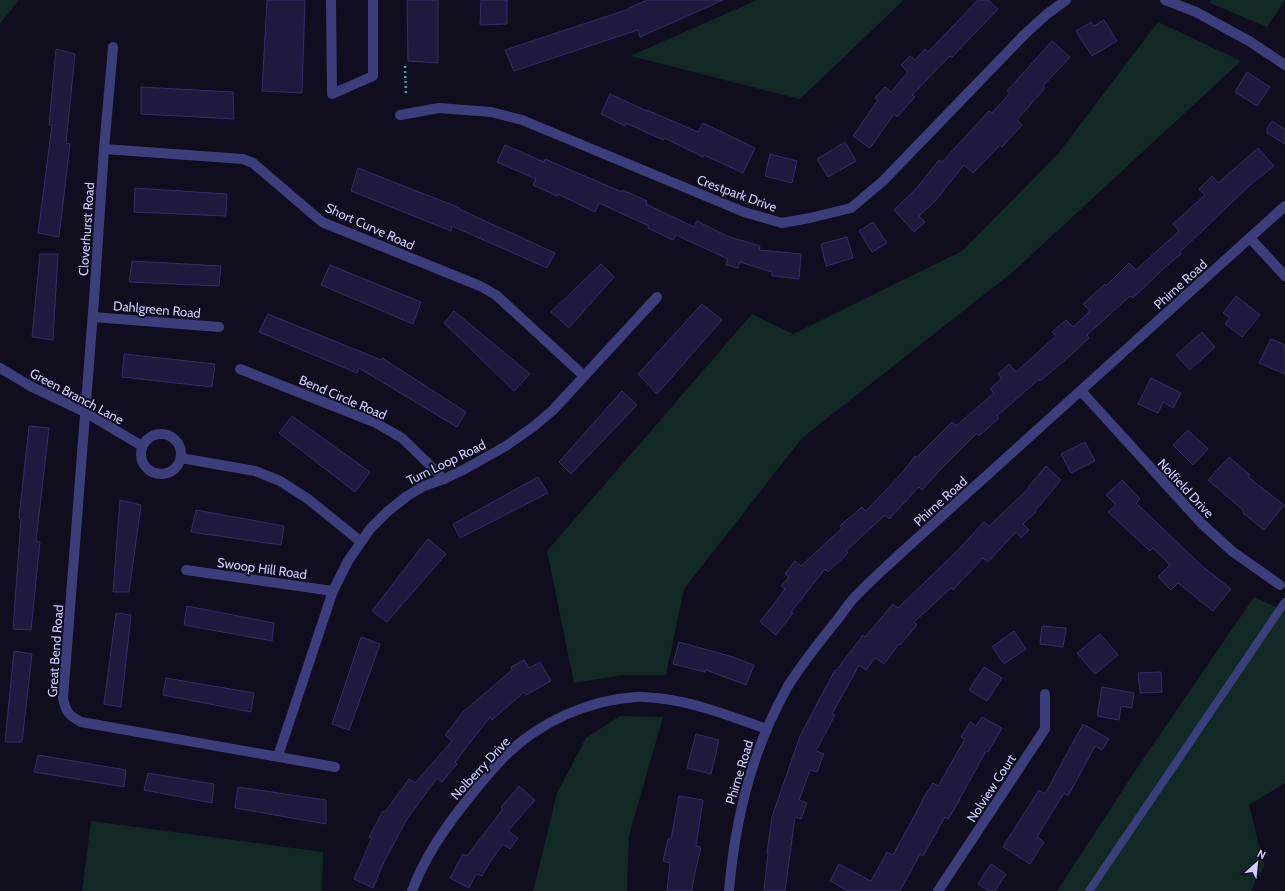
<svg xmlns="http://www.w3.org/2000/svg" width="1285" height="891" viewBox="0 0 1285 891" font-family="Cabin,sans-serif">
  <style>
    .green { fill: #112825 }
    .building { fill: #1e1a3e; stroke: #342e68 }
    .lines { fill: none; stroke-linecap: round; stroke-linejoin: round }
    .path { stroke: #34a998; stroke-width: 2.5; stroke-dasharray: 2 3; stroke-linecap: butt }
    .lane { stroke: #3b3e7a; stroke-width: 8 }
    .street { stroke: #3b3e7a; stroke-width: 10 }
    .labels { text-anchor: middle; dominant-baseline: central; stroke-width: 4; stroke-linejoin: round; paint-order: stroke }
    .street-label { font-size: 13px; fill: #cecdfc; stroke: #0f0d1e }
  </style>
  <rect width="100%" height="100%" fill="#0f0d1e"/>
  <g class="green">
    <polygon points="0,0 19,0 0,24"/>
    <polygon points="757,0 904,0 800,99 630,56"/>
    <polygon points="1211,0 1285,0 1267,27 1210,3"/>
    <polygon points="1158,22 1241,61 1014,271 802,438 684,589 666,675 622,675 574,683 547,551 752,314 793,334 962,251 1057,155"/>
    <polygon points="1254,597 1285,611 1285,783 1249,805 1264,866 1251,891 1057,891 1137,768"/>
    <polygon points="620,716 663,717 629,836 627,891 533,891 557,793 586,738"/>
    <polygon points="91,821 323,852 322,891 82,891"/>
  </g>
  <g class="building">
    <polygon points="267,0 305,0 302,93 262,91"/>
    <polygon points="407,0 438,0 438,63 408,61"/>
    <polygon points="481,0 507,0 507,24 480,25"/>
    <polygon points="647,0 723,0 640,37 638,30 514,71 505,50 629,9 629,8"/>
    <polygon points="978,0 988,0 998,9 952,57 950,56 912,95 915,97 897,117 894,114 870,148 853,136 878,100 875,98 885,87 891,92 908,72 901,65 910,56 915,60 925,49 928,52"/>
    <polygon points="1104,20 1117,41 1092,56 1076,31 1091,22 1094,26"/>
    <polygon points="1052,41 1070,57 1043,86 1045,88 1017,120 1022,125 1002,147 1000,145 973,173 964,165 935,201 919,216 925,222 914,232 894,210 916,189 939,160 942,162 989,111 992,113 1010,93 1007,91"/>
    <polygon points="56,49 75,54 66,143 70,144 59,237 38,233 52,125 49,125"/>
    <polygon points="1247,72 1270,87 1257,106 1235,92"/>
    <polygon points="141,87 233,92 234,119 141,114"/>
    <polygon points="610,94 647,111 647,110 698,132 703,123 755,148 743,173 704,155 703,157 664,138 663,140 626,123 625,126 601,114"/>
    <polygon points="1272,121 1285,129 1285,144 1267,133 1267,128"/>
    <polygon points="845,142 856,161 828,177 817,159"/>
    <polygon points="505,145 544,162 545,159 622,192 623,190 647,201 646,204 694,227 697,221 727,236 760,246 759,250 801,254 799,279 772,276 772,272 740,262 738,268 726,265 728,259 676,235 673,240 648,228 649,226 599,203 595,212 558,194 557,196 533,185 536,179 497,162"/>
    <polygon points="1258,148 1274,166 1251,184 1180,252 1181,254 1163,269 1133,298 1130,296 1087,335 1089,338 1072,354 1040,381 1039,379 997,416 999,418 979,436 977,433 940,470 922,490 919,487 889,519 885,515 846,551 848,553 828,572 825,569 791,612 793,613 776,635 760,622 785,589 781,586 789,577 785,574 795,561 801,566 842,528 840,526 862,507 866,511 902,473 915,456 916,458 952,422 956,426 994,393 990,389 1002,378 998,374 1009,364 1016,372 1056,336 1052,332 1066,320 1073,327 1090,311 1083,304 1105,284 1106,286 1129,263 1136,270 1179,231 1173,224 1205,195 1199,189 1212,176 1218,183"/>
    <polygon points="770,154 797,161 792,183 765,176"/>
    <polygon points="358,168 460,208 459,209 555,253 547,268 452,226 451,231 351,191"/>
    <polygon points="135,188 227,194 226,216 134,212"/>
    <polygon points="873,222 887,243 872,252 859,231"/>
    <polygon points="847,237 853,258 826,266 821,244"/>
    <polygon points="40,254 58,254 53,340 32,337"/>
    <polygon points="132,261 221,266 219,286 129,282"/>
    <polygon points="601,264 614,277 569,328 551,312"/>
    <polygon points="330,265 421,302 413,324 321,285"/>
    <polygon points="1236,296 1260,315 1242,337 1225,324 1230,318 1223,313"/>
    <polygon points="702,304 722,320 657,394 638,374"/>
    <polygon points="454,311 530,374 514,391 444,323"/>
    <polygon points="268,314 381,360 382,358 466,412 457,427 359,368 357,373 259,332"/>
    <polygon points="1202,332 1215,347 1190,370 1176,355"/>
    <polygon points="1271,339 1285,345 1285,374 1259,363"/>
    <polygon points="124,354 215,364 212,387 122,377"/>
    <polygon points="1151,378 1181,393 1173,408 1163,402 1158,413 1138,404"/>
    <polygon points="622,391 637,405 571,474 559,462"/>
    <polygon points="292,416 370,472 355,492 279,433"/>
    <polygon points="29,426 49,428 36,541 40,542 31,630 13,629 21,519 19,518"/>
    <polygon points="1188,430 1208,449 1193,465 1173,445"/>
    <polygon points="1085,442 1095,461 1071,473 1061,454"/>
    <polygon points="1229,457 1250,475 1248,477 1284,505 1264,530 1243,513 1244,511 1208,480"/>
    <polygon points="1046,466 1061,480 1035,511 1036,512 1023,524 1029,530 1021,538 1016,532 988,562 983,558 953,590 951,588 914,622 917,625 900,645 899,644 884,664 875,658 866,670 859,665 832,714 835,715 816,751 824,754 817,772 810,770 802,792 799,800 807,803 801,819 795,817 785,891 764,891 768,853 767,853 772,817 800,736 835,670 836,671 863,635 865,637 893,604 898,608 958,550 984,522 989,526 1029,488 1028,487"/>
    <polygon points="538,477 548,493 460,538 453,524"/>
    <polygon points="1122,480 1140,499 1136,503 1202,566 1231,589 1213,611 1178,583 1171,590 1158,577 1170,565 1153,548 1150,551 1108,512 1116,505 1106,495"/>
    <polygon points="120,500 141,505 129,592 113,592"/>
    <polygon points="196,510 284,526 281,545 191,532"/>
    <polygon points="428,539 446,554 387,622 372,611"/>
    <polygon points="187,606 274,623 272,641 184,625"/>
    <polygon points="116,613 131,615 121,707 104,704"/>
    <polygon points="1042,626 1066,628 1063,647 1040,644"/>
    <polygon points="1014,631 1026,649 1004,664 992,647"/>
    <polygon points="1100,634 1118,655 1095,674 1077,653"/>
    <polygon points="361,637 380,644 349,730 332,724"/>
    <polygon points="679,642 733,657 754,665 746,685 706,670 705,672 673,664"/>
    <polygon points="14,651 32,654 22,742 5,742"/>
    <polygon points="524,660 529,668 540,662 551,681 526,695 524,692 492,720 490,717 455,762 457,764 442,782 437,778 407,819 384,862 373,888 354,879 372,838 369,837 383,811 385,812 409,779 415,783 452,741 445,735 463,712 512,670 511,667"/>
    <polygon points="984,667 1002,678 987,701 969,690"/>
    <polygon points="1161,672 1162,692 1140,693 1138,673"/>
    <polygon points="166,678 254,693 251,712 163,695"/>
    <polygon points="1102,687 1134,693 1132,708 1121,706 1119,720 1097,716"/>
    <polygon points="982,717 1002,728 988,752 986,751 959,800 960,800 948,819 945,817 923,856 920,854 900,891 848,891 830,881 839,864 871,881 887,852 893,855 922,802 921,802 933,783 938,786 965,739 961,737 970,722 976,726"/>
    <polygon points="1083,724 1109,739 1102,750 1095,746 1068,796 1064,793 1037,837 1044,842 1030,864 1003,847 1039,790 1045,794"/>
    <polygon points="696,734 719,740 711,774 687,768"/>
    <polygon points="38,755 126,770 124,787 34,772"/>
    <polygon points="148,773 214,784 212,803 144,790"/>
    <polygon points="519,786 535,800 508,831 518,838 510,849 503,844 490,862 482,876 476,874 469,888 450,878 463,854 467,856 503,809 501,807"/>
    <polygon points="238,787 326,800 326,824 235,808"/>
    <polygon points="679,796 703,800 696,846 701,847 694,877 692,891 667,891 670,863 663,861 668,839 671,839"/>
    <polygon points="991,864 1006,874 995,891 989,891 978,884"/>
  </g>
  <g class="lines">
    <polyline class="path" points="405,66 406,95"/>
    <polyline class="lane" points="1089,891 1285,602"/>
    <g class="street">
      <polyline points="331,0 332,94 373,76 373,0"/>
      <polyline points="1165,0 1196,12 1249,41 1285,65"/>
      <path d="M113 47 104 149 94 300 63 698C66 712 68 715 81 722L335 767"/>
      <polyline points="400,115 439,108 491,112 522,120 744,212 782,223 810,218 851,208 883,181 1025,34 1047,14 1066,0"/>
      <polyline points="104,149 243,159 253,163 322,222 480,286 496,295 584,376"/>
      <polyline points="1250,238 1285,276"/>
      <polyline points="93,317 219,327"/>
      <polyline points="0,368 32,387 85,412 142,446"/>
      <polyline points="240,369 374,422 402,438 444,479"/>
      <polyline points="1081,391 1202,524 1233,552 1280,585"/>
      <circle cx="161" cy="454" r="20"/>
      <polyline points="181,458 255,471 280,481 308,499 360,541"/>
      <polyline points="186,570 333,591"/>
      <polyline points="278,756 333,591 348,561 370,529 387,512 407,496 424,486 444,479 465,469 506,446 533,427 553,410 657,297"/>
      <path d="M412 891C425 856 445 827 468 799 480 784 492 769 506 755 540 722 588 700 636 697 642 696 650 698 657 698 695 702 730 716 767 729"/>
      <path d="M729 891C735 819 752 749 788 686 801 665 817 645 833 625 840 617 846 607 853 599 868 583 885 568 901 553L1285 206"/>
      <polyline points="938,891 1045,729 1045,694"/>
    </g>
  </g>
  <g class="labels">
    <g class="street-label">
      <text transform="translate(737 193) rotate(20)">Crestpark Drive</text>
      <text transform="translate(370 226) rotate(24)">Short Curve Road</text>
      <text transform="translate(86 229) rotate(-86)">Cloverhurst Road</text>
      <text transform="translate(1180 284) rotate(-42)">Phirne Road</text>
      <text transform="translate(157 309) rotate(5)">Dahlgreen Road</text>
      <text transform="translate(77 396) rotate(28)">Green Branch Lane</text>
      <text transform="translate(343 397) rotate(23)">Bend Circle Road</text>
      <text transform="translate(446 462) rotate(-26)">Turn Loop Road</text>
      <text transform="translate(1186 488) rotate(47)">Nolfield Drive</text>
      <text transform="translate(940 501) rotate(-42)">Phirne Road</text>
      <text transform="translate(262 568) rotate(8)">Swoop Hill Road</text>
      <text transform="translate(55 651) rotate(-86)">Great Bend Road</text>
      <text transform="translate(480 768) rotate(-47)">Nolberry Drive</text>
      <text transform="translate(739 772) rotate(-73)">Phirne Road</text>
      <text transform="translate(991 788) rotate(-57)">Nolview Court</text>
    </g>
  </g>
  <g transform="translate(1257 863) rotate(27)" stroke="#0f0d1e" stroke-width="3" paint-order="stroke">
  <path d="M0-3L7 15L0 10L-7 15Z" fill="#cecdfc"/>
  <text y="-6" font-size="11" font-weight="bold" text-anchor="middle" fill="#cecdfc">N</text>
  </g>
</svg>
